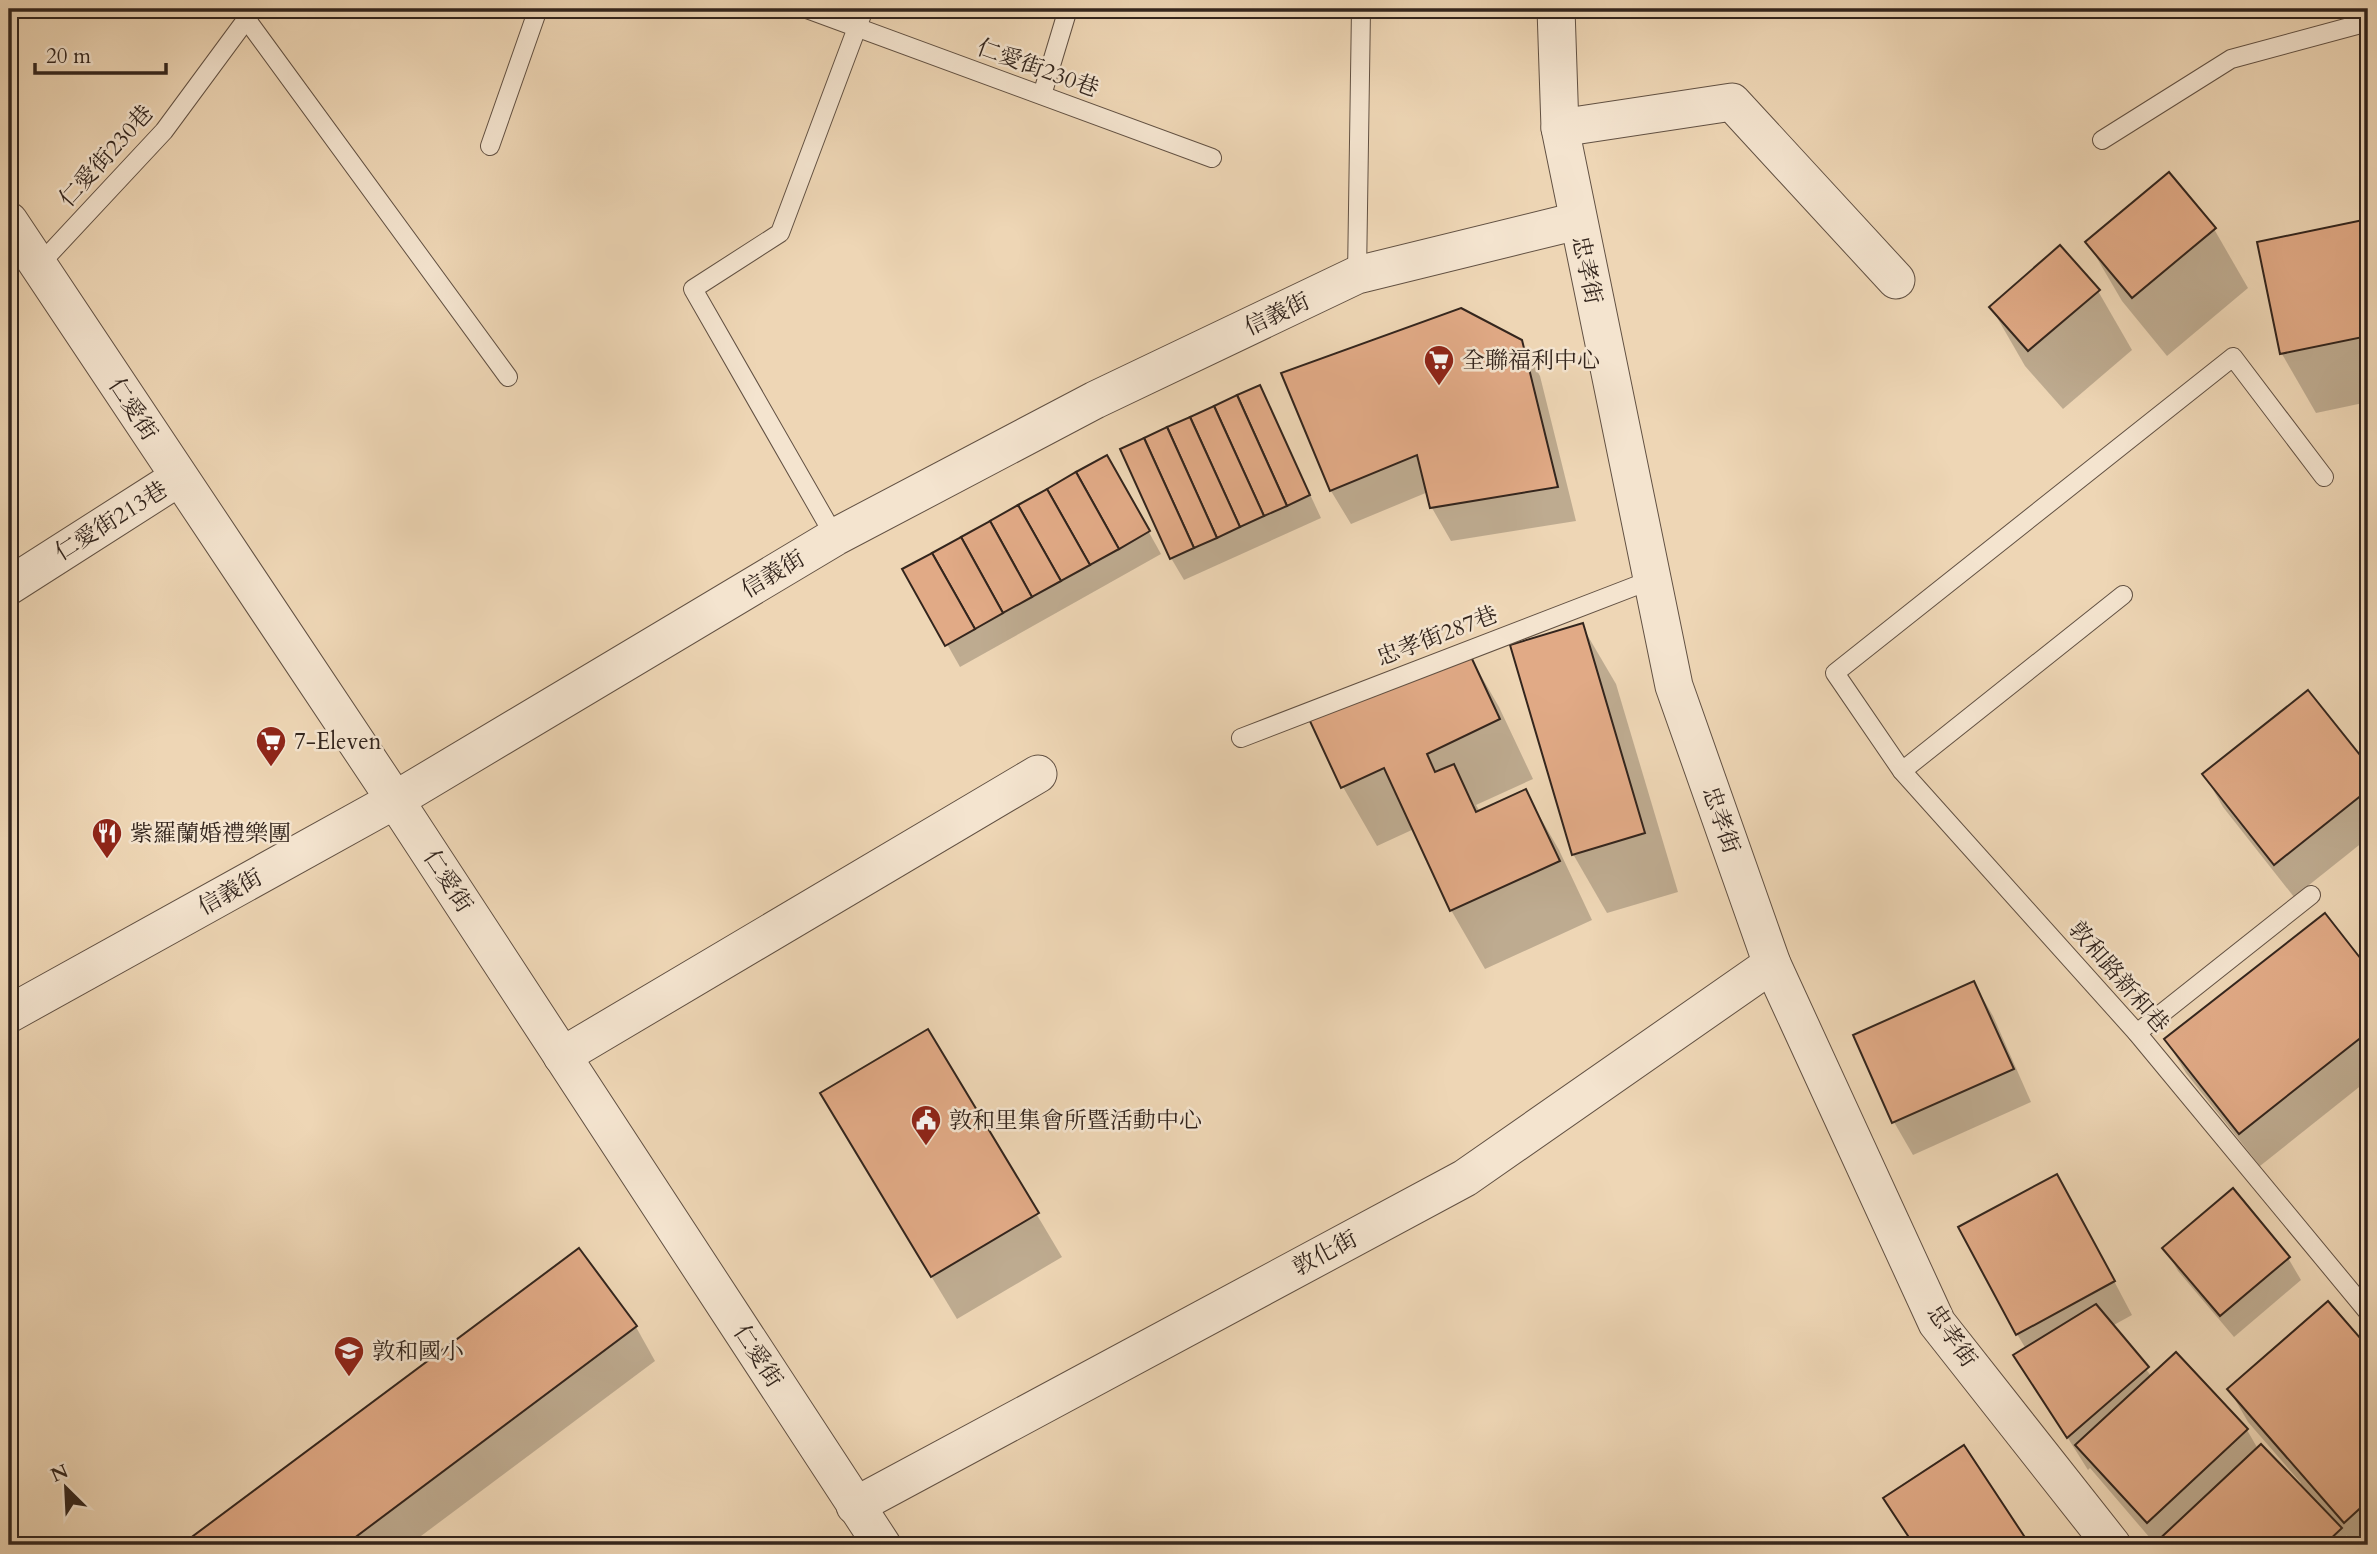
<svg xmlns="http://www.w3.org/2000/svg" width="2377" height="1554" viewBox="0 0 2377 1554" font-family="Cardo,'Noto Serif TC',serif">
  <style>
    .shadow { fill: #0003 }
    .building { fill: #e1aa86; stroke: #33251d; stroke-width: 2 }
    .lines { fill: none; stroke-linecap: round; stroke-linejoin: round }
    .lane-casing { stroke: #625143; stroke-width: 20 }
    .street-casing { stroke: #625143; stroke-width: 39 }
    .lane { stroke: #f4e4cf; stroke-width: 18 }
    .street { stroke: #f4e4cf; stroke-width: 37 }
    .labels { text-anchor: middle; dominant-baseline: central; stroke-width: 5; stroke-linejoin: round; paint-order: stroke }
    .street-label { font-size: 23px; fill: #33251d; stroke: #f4e4cf }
    .poi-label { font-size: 23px; fill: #33251d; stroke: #f4e4cf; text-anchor: start }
  </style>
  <rect width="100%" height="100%" fill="#eed6b5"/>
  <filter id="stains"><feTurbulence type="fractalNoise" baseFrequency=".00286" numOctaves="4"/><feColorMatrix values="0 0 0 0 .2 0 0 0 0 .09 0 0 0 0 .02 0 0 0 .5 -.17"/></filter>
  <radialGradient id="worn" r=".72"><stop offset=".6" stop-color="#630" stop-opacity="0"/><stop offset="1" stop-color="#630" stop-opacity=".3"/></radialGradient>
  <g class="shadow">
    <polygon points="2368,220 2368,402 2316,413 2282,354 2259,243"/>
    <polygon points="2214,229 2248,288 2167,356 2122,301 2088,243"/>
    <polygon points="2098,291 2132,350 2063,409 2025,366 1991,307"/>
    <polygon points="1521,342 1540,376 1576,521 1451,541 1432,508 1428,492 1351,524 1331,491 1283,374"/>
    <polygon points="1260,387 1321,518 1184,580 1171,558"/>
    <polygon points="1107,457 1161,554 960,667 905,570"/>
    <polygon points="1582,626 1616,684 1678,892 1607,913 1573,854"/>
    <polygon points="1465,648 1499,707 1533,779 1476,805 1480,812 1525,791 1559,850 1592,920 1485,969 1451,910 1414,829 1377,846 1343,787"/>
    <polygon points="2308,692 2368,768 2368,838 2294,897 2223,807 2204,774"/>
    <polygon points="2324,915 2368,970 2368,1080 2260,1166 2186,1073 2166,1040"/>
    <polygon points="1974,983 1993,1016 2031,1102 1913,1155 1894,1122"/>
    <polygon points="928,1032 1062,1257 957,1319 847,1137"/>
    <polygon points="2076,1209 2132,1315 2112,1326 2152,1377 2176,1354 2247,1430 2258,1449 2299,1486 2301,1483 2248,1422 2229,1389 2328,1304 2368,1350 2368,1545 2355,1545 2346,1535 2350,1545 2156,1545 2090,1468 2088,1470 2016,1356 2026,1349 2017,1334"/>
    <polygon points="2165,1248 2288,1258 2301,1280 2234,1337 2178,1271"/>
    <polygon points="579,1251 636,1327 655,1361 409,1545 184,1545"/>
    <polygon points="1963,1447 2028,1545 1913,1545 1886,1499"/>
  </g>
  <g class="building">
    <polygon points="2169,172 2216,228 2132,298 2085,242"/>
    <polygon points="2368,219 2368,336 2280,354 2257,242"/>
    <polygon points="2060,245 2100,290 2028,351 1989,307"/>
    <polygon points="1461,308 1522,340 1558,487 1430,508 1417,455 1330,491 1281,373"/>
    <polygon points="1260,385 1310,495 1287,506 1237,395"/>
    <polygon points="1237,395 1287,506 1264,516 1214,406"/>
    <polygon points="1214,406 1264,516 1240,527 1190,417"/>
    <polygon points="1190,417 1240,527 1217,538 1167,427"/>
    <polygon points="1167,427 1217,538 1194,548 1144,438"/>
    <polygon points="1144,438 1194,548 1170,559 1120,449"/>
    <polygon points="1107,455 1150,531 1119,549 1076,472"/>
    <polygon points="1076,472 1119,549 1090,565 1047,489"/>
    <polygon points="1047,489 1090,565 1061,581 1018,505"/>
    <polygon points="1018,505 1061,581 1032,597 990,521"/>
    <polygon points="990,521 1032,597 1003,613 961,537"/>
    <polygon points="961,537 1003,613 975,629 932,553"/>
    <polygon points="932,553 975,629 945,646 902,569"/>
    <polygon points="1583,623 1645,833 1572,855 1510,645"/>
    <polygon points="1466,646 1500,719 1427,754 1435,772 1454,764 1476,812 1526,789 1560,861 1450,911 1384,768 1341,788 1309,719"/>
    <polygon points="2308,690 2368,765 2368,790 2274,865 2202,774"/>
    <polygon points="2325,913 2368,968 2368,1032 2239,1134 2164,1039"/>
    <polygon points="1974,981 2014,1069 1892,1123 1853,1035"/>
    <polygon points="928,1029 1039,1213 931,1277 820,1093"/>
    <polygon points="2057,1174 2115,1281 2016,1335 1958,1227"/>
    <polygon points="2233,1188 2290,1257 2220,1316 2162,1248"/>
    <polygon points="579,1248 637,1326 345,1545 181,1545"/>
    <polygon points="2328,1301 2368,1347 2368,1501 2344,1523 2227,1389"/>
    <polygon points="2096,1304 2149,1367 2067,1438 2013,1355"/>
    <polygon points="2176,1352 2248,1429 2147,1523 2075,1445"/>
    <polygon points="2261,1444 2342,1528 2324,1545 2153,1545"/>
    <polygon points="1964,1445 2030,1545 1914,1545 1883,1498"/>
  </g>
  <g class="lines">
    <g class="lane-casing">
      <g id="lane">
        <polyline points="807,9 1212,158"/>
        <polyline points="247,20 508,377"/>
        <polyline points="1042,95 1068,9"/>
        <polyline points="2102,140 2231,59 2368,22"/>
        <polyline points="490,146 538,9"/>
        <polyline points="39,265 164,131 254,9"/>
        <polyline points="1357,275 1361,9"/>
        <polyline points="2324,477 2233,357 1835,673 1902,771 2137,1033 2368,1312"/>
        <polyline points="835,537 693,289 780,233 864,9"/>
        <polyline points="1241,738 1651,580"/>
        <polyline points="1902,771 2123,595"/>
        <polyline points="2137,1033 2311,895"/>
      </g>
    </g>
    <g class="street-casing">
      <g id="street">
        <polyline points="1556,9 1560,128 1674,686 1772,964 1937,1323 2112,1545"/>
        <polyline points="1560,128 1732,102 1896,280"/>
        <polyline points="9,221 395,800 882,1545"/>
        <polyline points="9,586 178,478"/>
        <polyline points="9,1014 395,800 835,537 1095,400 1357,275 1577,221"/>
        <polyline points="562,1056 1038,774"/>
        <polyline points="855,1506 1465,1178 1772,964"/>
      </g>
    </g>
    <use href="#lane" class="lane"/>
    <use href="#street" class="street"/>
  </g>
  <defs>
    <g id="supermarket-pin" transform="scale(1.575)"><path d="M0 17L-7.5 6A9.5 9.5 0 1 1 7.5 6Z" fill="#8f2418" stroke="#f4e4cf"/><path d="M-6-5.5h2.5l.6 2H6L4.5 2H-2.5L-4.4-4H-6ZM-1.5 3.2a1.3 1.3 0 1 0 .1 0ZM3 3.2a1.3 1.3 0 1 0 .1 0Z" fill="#fff"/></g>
    <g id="restaurant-pin" transform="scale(1.575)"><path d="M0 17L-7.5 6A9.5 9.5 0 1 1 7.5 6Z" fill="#8f2418" stroke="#f4e4cf"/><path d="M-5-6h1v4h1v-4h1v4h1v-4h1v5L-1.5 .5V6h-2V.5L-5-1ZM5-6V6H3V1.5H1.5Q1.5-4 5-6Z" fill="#fff"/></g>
    <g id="civic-pin" transform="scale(1.575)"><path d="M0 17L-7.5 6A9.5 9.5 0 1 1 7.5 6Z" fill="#8f2418" stroke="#f4e4cf"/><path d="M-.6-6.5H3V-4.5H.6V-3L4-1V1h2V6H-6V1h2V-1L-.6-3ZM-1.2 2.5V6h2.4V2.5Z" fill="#fff"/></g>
    <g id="school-pin" transform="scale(1.575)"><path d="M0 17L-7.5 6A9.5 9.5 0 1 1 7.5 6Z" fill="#8f2418" stroke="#f4e4cf"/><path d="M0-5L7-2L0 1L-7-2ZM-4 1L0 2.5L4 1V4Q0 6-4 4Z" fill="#fff"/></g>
  </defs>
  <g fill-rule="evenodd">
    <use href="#supermarket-pin" x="1439" y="360"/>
    <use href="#supermarket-pin" x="271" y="741"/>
    <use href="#restaurant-pin" x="107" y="833"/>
    <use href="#civic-pin" x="926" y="1120"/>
    <use href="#school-pin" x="349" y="1351"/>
  </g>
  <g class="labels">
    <g class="street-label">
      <text transform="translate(1038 68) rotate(20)">仁愛街230巷</text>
      <text transform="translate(106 156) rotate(-48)">仁愛街230巷</text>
      <text transform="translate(1587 270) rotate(78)">忠孝街</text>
      <text transform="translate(1277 314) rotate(-25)">信義街</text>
      <text transform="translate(133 409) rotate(57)">仁愛街</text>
      <text transform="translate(111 521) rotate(-32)">仁愛街213巷</text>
      <text transform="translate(773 574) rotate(-31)">信義街</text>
      <text transform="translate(1437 636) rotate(-21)">忠孝街287巷</text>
      <text transform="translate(1721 820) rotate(71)">忠孝街</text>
      <text transform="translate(448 881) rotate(57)">仁愛街</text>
      <text transform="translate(230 892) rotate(-29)">信義街</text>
      <text transform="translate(2119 977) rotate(49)">敦和路新和巷</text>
      <text transform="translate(1325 1253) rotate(-28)">敦化街</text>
      <text transform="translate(1952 1336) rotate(56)">忠孝街</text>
      <text transform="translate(758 1356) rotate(57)">仁愛街</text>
    </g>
    <g class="poi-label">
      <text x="1462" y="360">全聯福利中心</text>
      <text x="294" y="741">7-Eleven</text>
      <text x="130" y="833">紫羅蘭婚禮樂團</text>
      <text x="949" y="1120">敦和里集會所暨活動中心</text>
      <text x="372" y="1351">敦和國小</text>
    </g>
  </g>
  <rect width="2377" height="1554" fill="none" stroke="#eed6b5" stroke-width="35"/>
  <rect x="10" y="10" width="2356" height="1533" fill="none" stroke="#33251d" stroke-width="3.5"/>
  <rect x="18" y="18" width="2342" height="1519" fill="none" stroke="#33251d" stroke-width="2"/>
  <g transform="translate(66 1488) rotate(336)" stroke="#f4e4cf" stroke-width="5" paint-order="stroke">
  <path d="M0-5L12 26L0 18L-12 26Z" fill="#33251d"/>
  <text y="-10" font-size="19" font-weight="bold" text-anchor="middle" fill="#33251d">N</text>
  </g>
  <path d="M35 63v10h131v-10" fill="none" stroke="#33251d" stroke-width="3.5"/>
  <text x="46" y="63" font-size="21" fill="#33251d" stroke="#f4e4cf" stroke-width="5" paint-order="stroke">20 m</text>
  <rect width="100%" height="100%" filter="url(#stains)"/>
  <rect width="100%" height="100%" fill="url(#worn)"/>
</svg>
